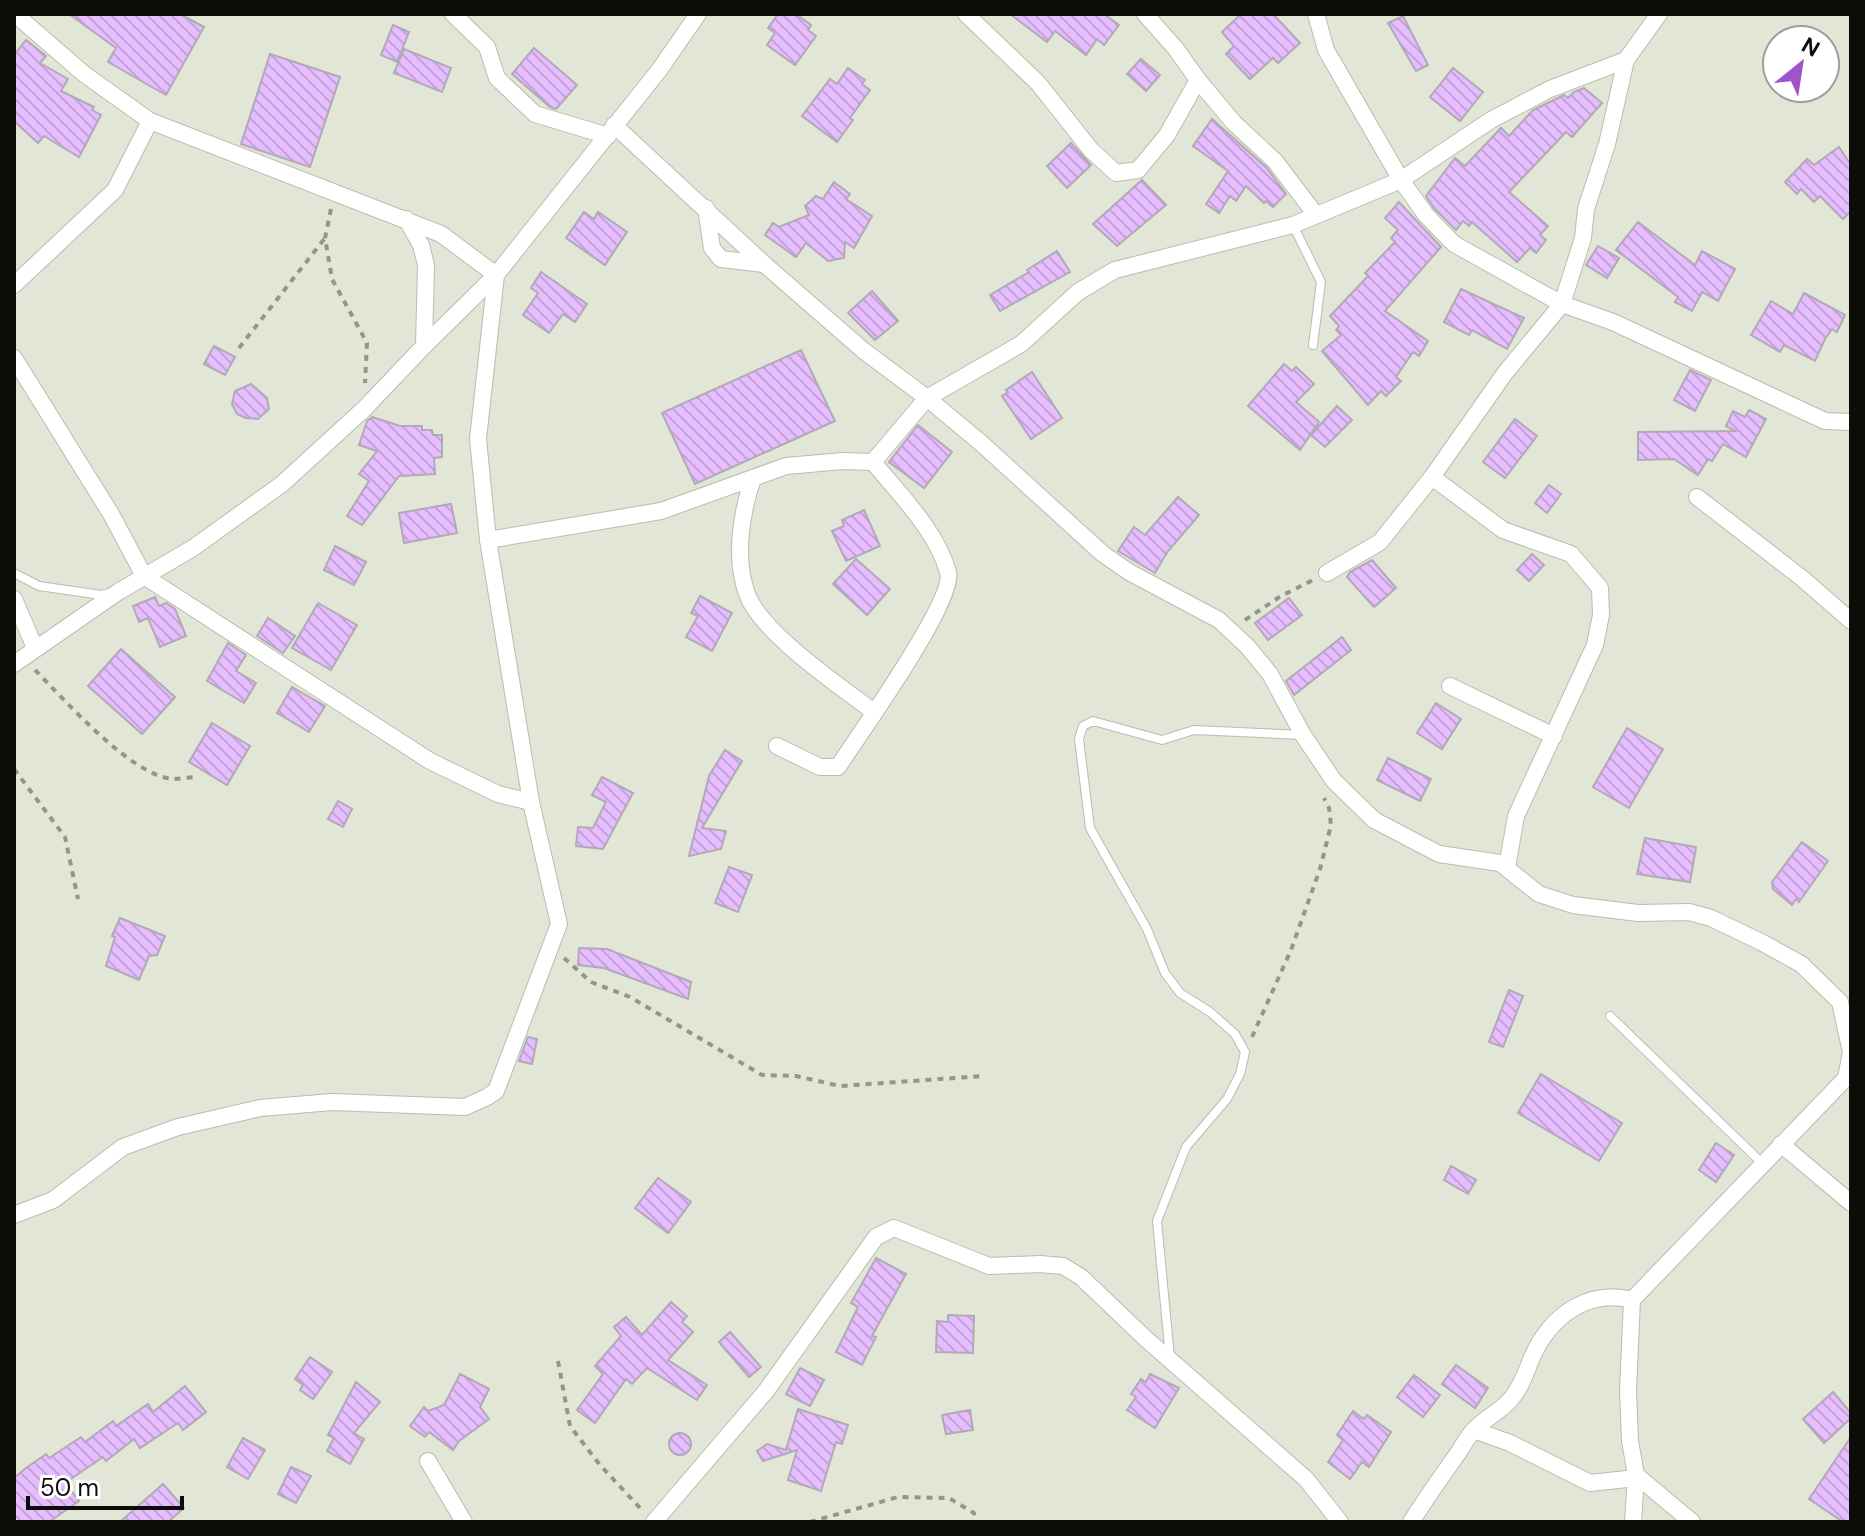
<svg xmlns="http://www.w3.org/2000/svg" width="1865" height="1536" viewBox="0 0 1865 1536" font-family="'DM Sans',sans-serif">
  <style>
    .building { fill: url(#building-back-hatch); stroke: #b2a9b7; stroke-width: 2 }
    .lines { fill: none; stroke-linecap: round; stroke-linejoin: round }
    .lane-casing { stroke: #babdae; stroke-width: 10 }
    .street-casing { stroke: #babdae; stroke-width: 18 }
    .path { stroke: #93968a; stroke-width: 4; stroke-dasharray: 6 6; stroke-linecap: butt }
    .lane { stroke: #fff; stroke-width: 8 }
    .street { stroke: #fff; stroke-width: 16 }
  </style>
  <defs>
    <pattern id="building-back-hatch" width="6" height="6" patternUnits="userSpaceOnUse" patternTransform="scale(2)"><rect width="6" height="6" fill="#e6beff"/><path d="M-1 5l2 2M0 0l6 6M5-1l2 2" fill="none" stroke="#c4a2d9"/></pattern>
  </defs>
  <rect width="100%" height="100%" fill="#e2e6d6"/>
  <g class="building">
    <polygon points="69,14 180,14 204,27 166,95 108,62 116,48"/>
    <polygon points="778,14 796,14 811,25 808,30 816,36 795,65 767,45 775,33 768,28"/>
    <polygon points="1010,14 1104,14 1119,25 1104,45 1097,39 1086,55 1055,31 1047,42"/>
    <polygon points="1241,14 1273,14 1300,43 1278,63 1273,58 1250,79 1226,54 1234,46 1222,32"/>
    <polygon points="1403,16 1428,65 1416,71 1388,23"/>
    <polygon points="393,25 409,32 397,62 381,55"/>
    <polygon points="26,40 46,56 40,63 68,79 61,91 94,107 92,110 101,115 79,157 44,136 38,143 14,121 14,55"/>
    <polygon points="534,48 577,85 556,109 550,107 512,74"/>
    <polygon points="404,49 451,68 442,92 394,73"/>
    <polygon points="270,54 340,77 310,167 241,144"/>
    <polygon points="1141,59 1160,75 1146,91 1127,74"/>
    <polygon points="848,68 865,80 862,84 870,90 850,118 853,120 837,142 802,116 830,79 837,84"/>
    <polygon points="1453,68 1483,92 1460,121 1430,97"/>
    <polygon points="1584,88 1602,103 1572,137 1566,132 1509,192 1548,226 1540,235 1546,240 1536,253 1530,248 1517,262 1472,222 1469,226 1463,221 1456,230 1434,208 1426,196 1455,158 1465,166 1501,128 1509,136 1533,110 1564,95 1568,98 1574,92"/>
    <polygon points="1212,119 1267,168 1286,194 1273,207 1266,201 1264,203 1246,186 1236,201 1230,196 1219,213 1206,204 1228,171 1193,146"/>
    <polygon points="1071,143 1091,165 1067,188 1047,166"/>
    <polygon points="1839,147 1851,165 1851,211 1843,219 1820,196 1814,202 1801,189 1797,194 1785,182 1807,159 1814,165"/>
    <polygon points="1142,180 1166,205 1117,246 1093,224"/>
    <polygon points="834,182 850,194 846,199 872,216 854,248 845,242 844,258 828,261 806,243 796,257 765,235 773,223 779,227 809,215 805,206 816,196 823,199"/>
    <polygon points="1399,202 1441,247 1385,311 1428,341 1419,356 1413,352 1396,377 1401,381 1386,396 1381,391 1368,405 1322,351 1341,335 1336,330 1339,326 1330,316 1368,276 1365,273 1395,242 1391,238 1398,230 1385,218"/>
    <polygon points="584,212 594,219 598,212 627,232 605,265 566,238"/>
    <polygon points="1638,222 1695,265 1702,251 1735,269 1718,301 1702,292 1692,311 1675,302 1678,297 1616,250"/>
    <polygon points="1598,246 1619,258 1607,278 1586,265"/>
    <polygon points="1057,251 1070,272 1000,311 990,295 1029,272 1027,270"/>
    <polygon points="541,272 587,304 575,322 563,314 549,333 523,315 538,293 531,288"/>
    <polygon points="1461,289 1524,318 1507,349 1472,330 1469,335 1444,322"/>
    <polygon points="872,291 898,321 875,340 848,313"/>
    <polygon points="1804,293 1845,315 1837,332 1832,329 1825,339 1815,361 1784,345 1780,352 1751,335 1771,301 1793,314"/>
    <polygon points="214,346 235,357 225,375 204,364"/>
    <polygon points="801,350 835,421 695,484 662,413"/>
    <polygon points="1284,364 1292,371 1296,367 1314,384 1296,402 1319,422 1300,450 1248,406"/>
    <polygon points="1690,370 1711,380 1695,411 1674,400"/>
    <polygon points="1032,372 1062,418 1031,439 1002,396 1008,392 1006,390"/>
    <polygon points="251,384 267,398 269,409 258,419 246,418 237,414 232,404 235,391"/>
    <polygon points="1337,406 1352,420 1325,447 1311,435"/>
    <polygon points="1749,410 1766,419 1746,457 1723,444 1712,461 1708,459 1698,475 1674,459 1638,460 1638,432 1735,431 1726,426 1733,411 1745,417"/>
    <polygon points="372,417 400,426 422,426 422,430 432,430 433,435 442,435 442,457 434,458 435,474 399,476 362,525 347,516 369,481 359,474 377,451 359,445 367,421"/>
    <polygon points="1515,419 1537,436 1505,478 1483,462"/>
    <polygon points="918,425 952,452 924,488 889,462"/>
    <polygon points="1549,485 1561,494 1547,513 1535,503"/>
    <polygon points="1178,497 1199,515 1168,551 1155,573 1118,551 1134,527 1145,535"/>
    <polygon points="451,504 457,533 404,543 399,513"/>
    <polygon points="864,510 880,546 846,561 832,531 844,526 842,520"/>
    <polygon points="335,546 366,562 354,585 324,570"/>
    <polygon points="1532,554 1544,565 1529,581 1517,570"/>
    <polygon points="856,559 890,589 867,615 833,584"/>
    <polygon points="1372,560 1396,588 1374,607 1347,577 1350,572"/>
    <polygon points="700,596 732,613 712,651 686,637 698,616 691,613"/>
    <polygon points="155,597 159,606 166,603 175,609 186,636 160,647 148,618 139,622 133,606"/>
    <polygon points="1289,598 1302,615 1268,640 1255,623"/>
    <polygon points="318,603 357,625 331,670 292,648"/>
    <polygon points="268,618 295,636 283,653 257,636"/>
    <polygon points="1342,637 1351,650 1294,695 1286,681"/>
    <polygon points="228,643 246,655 236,671 256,683 244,703 207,681"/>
    <polygon points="121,649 175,697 142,734 88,686"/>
    <polygon points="292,687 325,706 309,732 277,713"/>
    <polygon points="1436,703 1461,719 1442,749 1417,733"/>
    <polygon points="212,723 250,746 227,785 189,762"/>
    <polygon points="1627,728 1663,749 1629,808 1593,787"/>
    <polygon points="725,750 742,761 702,828 726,831 721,849 689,856 709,776"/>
    <polygon points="1388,758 1431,779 1420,801 1377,780"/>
    <polygon points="602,777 633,793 603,849 576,846 578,827 593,828 606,802 592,795"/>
    <polygon points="338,801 352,809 343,827 328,819"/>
    <polygon points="1645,838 1696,847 1690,882 1637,874"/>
    <polygon points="1802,842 1828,861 1799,902 1796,899 1792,905 1773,889 1772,882"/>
    <polygon points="729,867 752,875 738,912 715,903"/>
    <polygon points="120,918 165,936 157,955 149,956 139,980 106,966 115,937 112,936"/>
    <polygon points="579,948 607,949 691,982 688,999 604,968 578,965"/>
    <polygon points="1509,990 1523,996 1503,1047 1489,1042"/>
    <polygon points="528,1037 537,1039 532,1064 519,1061"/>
    <polygon points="1541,1074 1622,1123 1599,1161 1518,1113"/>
    <polygon points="1716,1143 1734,1155 1716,1182 1699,1170"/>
    <polygon points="1451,1166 1476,1180 1468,1194 1444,1180"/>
    <polygon points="658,1178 691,1202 668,1233 635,1208"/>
    <polygon points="876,1258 906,1274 872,1336 876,1337 862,1365 836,1352 858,1307 851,1303"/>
    <polygon points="671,1302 687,1316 682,1322 693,1332 668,1360 707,1385 697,1400 647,1368 632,1384 626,1379 595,1423 577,1410 603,1374 595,1366 621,1336 614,1327 626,1317 642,1335"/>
    <polygon points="948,1315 974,1316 973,1353 936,1352 937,1321 948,1322"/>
    <polygon points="730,1332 761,1367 749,1377 719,1342"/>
    <polygon points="310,1357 332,1372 313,1399 300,1390 303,1385 295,1379"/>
    <polygon points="1456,1365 1488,1388 1475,1408 1442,1384"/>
    <polygon points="800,1368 824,1380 810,1406 786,1394"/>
    <polygon points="460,1374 489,1389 480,1407 489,1419 459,1441 453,1450 429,1432 425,1437 410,1426 424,1407 428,1411 444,1405"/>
    <polygon points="1150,1374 1179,1388 1155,1428 1127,1410 1136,1397 1131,1394 1141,1379 1146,1382"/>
    <polygon points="1414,1375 1440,1395 1423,1417 1397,1397"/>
    <polygon points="356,1382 380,1402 354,1433 364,1439 350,1464 327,1451 334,1438 328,1435"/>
    <polygon points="185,1386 206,1412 183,1430 178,1423 140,1448 134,1439 106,1461 103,1457 65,1483 79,1501 49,1522 14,1522 14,1478 26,1468 46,1454 49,1458 81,1437 85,1442 113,1421 116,1426 148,1404 153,1412"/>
    <polygon points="1833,1392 1851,1413 1851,1418 1824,1443 1803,1419"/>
    <polygon points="798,1409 848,1425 842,1444 836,1442 821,1491 788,1480 797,1450 763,1461 757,1451 767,1444 786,1450"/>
    <polygon points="970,1410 973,1430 946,1434 942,1415"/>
    <polygon points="1353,1411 1364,1419 1367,1415 1391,1432 1369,1467 1362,1462 1350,1479 1328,1462 1343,1440 1337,1435"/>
    <circle cx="680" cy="1444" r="11"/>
    <polygon points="1851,1437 1851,1522 1843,1522 1809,1499"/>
    <polygon points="243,1438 265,1450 248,1479 227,1467"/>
    <polygon points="291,1467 311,1476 296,1503 278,1494"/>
    <polygon points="163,1484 184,1508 168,1522 120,1522"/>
  </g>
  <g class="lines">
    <g class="lane-casing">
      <g id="lane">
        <polyline points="1293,225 1321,282 1313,345"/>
        <polyline points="14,573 39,586 101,595 109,593"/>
        <polyline points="1610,1016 1762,1163"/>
        <polyline points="1170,1358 1157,1221 1186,1147 1227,1099 1240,1074 1245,1052 1235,1034 1210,1012 1180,993 1165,973 1147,929 1090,828 1079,739 1083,726 1093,721 1162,740 1194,730 1303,735"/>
      </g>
    </g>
    <g class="street-casing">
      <g id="street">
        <polyline points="15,14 84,74 150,121 441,234 496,275 660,69 698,14"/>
        <polyline points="453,14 487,47 497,78 535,114 608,136"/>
        <polyline points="966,14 1038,83 1091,150 1116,173 1138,170 1167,135 1198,80"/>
        <polyline points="1145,14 1176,49 1198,80 1234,123 1275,161 1316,215"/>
        <polyline points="1316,14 1326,50 1401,180 1426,215 1454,244 1562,304 1583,238 1586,209 1607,144 1626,60"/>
        <polyline points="614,125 764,264 864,351 927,398 981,443 1103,554 1129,572 1219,620 1247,646 1270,674 1303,735 1334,781 1374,820 1439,854 1500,863 1539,894 1573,905 1638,913 1689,912 1711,918 1761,942 1801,964 1840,1002 1851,1052 1846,1078 1632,1300 1628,1390 1630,1441 1636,1475 1692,1522"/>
        <polyline points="706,208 712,248 721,259 764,264"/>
        <polyline points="406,219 421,245 426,265 424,346"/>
        <polyline points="14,285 115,190 150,121"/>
        <polyline points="14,358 111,514 144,576 430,761 498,794 531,802"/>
        <path d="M753 478C741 514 734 558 747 594 761 633 840 686 874 712"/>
        <polyline points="1697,497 1803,579 1851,621"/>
        <polyline points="488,540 661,511 786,466 843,461 873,462"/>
        <polyline points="1327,573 1380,542 1432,477"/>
        <polyline points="14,599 35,648"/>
        <polyline points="14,664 118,592 193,548 282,484 364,409 424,346 496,275"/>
        <polyline points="1450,686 1554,736"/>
        <path d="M777 746 820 767H838C858 736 956 600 948 572 936 530 900 495 873 462L927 398 1021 344 1078 292 1115 270 1293 225 1401 180 1491 120 1550 89 1626 60 1659 14"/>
        <polyline points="1507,867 1516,816 1595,645 1601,615 1600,588 1571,554 1503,530 1432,477 1505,373 1562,304 1613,322 1825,421 1851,422"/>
        <polyline points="1781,1144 1851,1203"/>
        <polyline points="14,1215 53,1200 123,1147 178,1127 260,1108 332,1102 465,1107 487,1097 496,1091 559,924 531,802 488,540 478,439 496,275"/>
        <polyline points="1474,1430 1510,1443 1590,1483 1636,1478"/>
        <polyline points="428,1461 464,1522"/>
        <polyline points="654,1522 766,1391 876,1237 894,1228 989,1266 1040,1264 1063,1266 1081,1277 1146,1339 1306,1479 1340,1522"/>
        <path d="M1411 1522C1425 1500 1441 1477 1456 1456 1462 1448 1467 1437 1474 1430 1485 1418 1500 1412 1511 1399 1524 1384 1527 1366 1536 1349 1555 1313 1591 1289 1632 1300"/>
        <polyline points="1633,1522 1636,1475"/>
      </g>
    </g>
    <g class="path">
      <polyline points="331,209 325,238 332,279 367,343 365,383"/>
      <polyline points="239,348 325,238"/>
      <polyline points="1245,620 1281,596 1313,580"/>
      <path d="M35 670C65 700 129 774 172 779 180 779 189 777 197 777"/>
      <polyline points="14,769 65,837 78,899"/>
      <polyline points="564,958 591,982 630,997 762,1075 796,1076 840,1086 984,1076"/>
      <polyline points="1252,1037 1291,950 1320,869 1331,825 1329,808 1324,798"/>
      <polyline points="558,1361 570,1426 600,1465 641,1509"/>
      <polyline points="810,1522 898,1497 949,1498 974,1513 974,1522"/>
    </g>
    <use href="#lane" class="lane"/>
    <use href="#street" class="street"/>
  </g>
  <rect width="1865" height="1536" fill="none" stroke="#0c0d08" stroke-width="32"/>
  <g transform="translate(1801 64) rotate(30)"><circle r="38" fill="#ffffff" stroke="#9e9e9c" stroke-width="2"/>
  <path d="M0-6L14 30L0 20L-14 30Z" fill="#9f54c7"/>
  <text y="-12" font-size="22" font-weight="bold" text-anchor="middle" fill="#0c0d08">N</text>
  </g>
  <path d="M28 1496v12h154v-12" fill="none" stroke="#0c0d08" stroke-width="4"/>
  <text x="40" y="1496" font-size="24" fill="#0c0d08" stroke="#ffffff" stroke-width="6" paint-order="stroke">50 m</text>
</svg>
